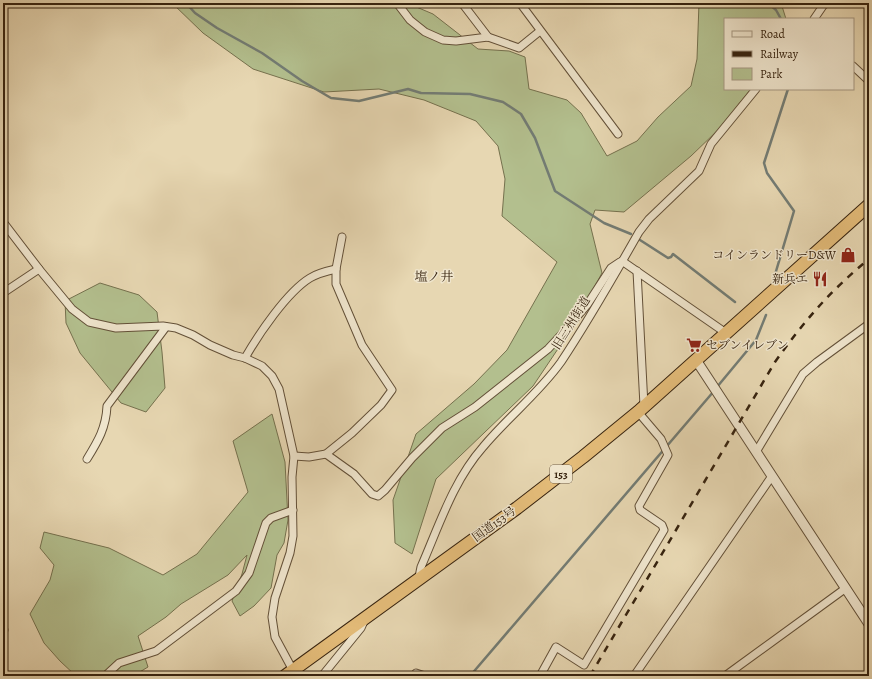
<svg xmlns="http://www.w3.org/2000/svg" width="872" height="679" viewBox="0 0 872 679" font-family="Alegreya,'Noto Serif JP',serif">
  <style>
    .green { fill: #b3bf8e; stroke: #75714e }
    .lines { fill: none; stroke-linecap: round; stroke-linejoin: round }
    .stream { stroke: #737c74; stroke-width: 2.5 }
    .minor-casing { stroke: #635038; stroke-width: 9 }
    .tertiary-casing { stroke: #635038; stroke-width: 11 }
    .trunk-casing { stroke: #37230f; stroke-width: 14 }
    .minor { stroke: #efe5cd; stroke-width: 7 }
    .tertiary { stroke: #efe5cd; stroke-width: 9 }
    .trunk { stroke: #e4bc79; stroke-width: 12 }
    .rail { stroke: #37230f; stroke-width: 2.5; stroke-dasharray: 7 7; stroke-linecap: butt }
    .labels { text-anchor: middle; dominant-baseline: central; stroke-width: 3; stroke-linejoin: round; paint-order: stroke }
    .shield { fill: #efe5cd; stroke: #6e5d48; stroke-width: 1 }
    .shield-label { font-size: 11px; font-weight: bold; fill: #37230f }
    .poi-label { font-size: 12px; fill: #37230f; stroke: #efe5cd; text-anchor: end }
    .street-label { font-size: 12px; fill: #37230f; stroke: #efe5cd }
    .neighbourhood-label { font-size: 13px; fill: #37230f; stroke: #efe5cd }
  </style>
  <rect width="100%" height="100%" fill="#e7d7b2"/>
  <filter id="stains"><feTurbulence type="fractalNoise" baseFrequency=".005" numOctaves="4"/><feColorMatrix values="0 0 0 0 .2 0 0 0 0 .09 0 0 0 0 .02 0 0 0 .5 -.17"/></filter>
  <radialGradient id="worn" r=".72"><stop offset=".6" stop-color="#630" stop-opacity="0"/><stop offset="1" stop-color="#630" stop-opacity=".3"/></radialGradient>
  <g class="green">
    <polygon points="172,3 407,3 433,14 478,49 509,51 525,57 529,89 567,100 581,113 607,156 637,141 658,117 691,86 697,59 699,3 781,3 786,19 725,19 725,89 751,89 718,130 691,156 624,212 595,210 590,224 602,273 570,331 533,386 436,479 412,554 395,543 393,500 416,434 474,384 507,350 557,262 502,216 505,179 498,146 476,121 424,100 379,89 324,92 253,69 203,33"/>
    <polygon points="100,283 139,295 157,312 162,352 165,388 146,412 121,403 80,353 66,323 65,301"/>
    <polygon points="272,414 285,462 288,520 284,543 277,555 271,588 254,606 240,616 232,601 242,574 247,555 228,575 181,604 166,617 138,636 148,667 133,676 76,676 60,661 44,643 30,614 50,580 54,565 40,548 44,532 109,548 163,575 197,554 248,492 233,441"/>
  </g>
  <g class="lines">
    <g class="stream">
      <polyline points="186,3 195,13 217,28 262,53 302,81 331,98 359,101 408,89 421,93 470,94 503,102 521,114 535,138 555,191 604,223 631,234"/>
      <polyline points="768,3 776,10 781,19"/>
      <polyline points="640,240 668,258 671,257 673,254 735,302"/>
      <polyline points="774,278 794,211 767,173 764,163 788,89"/>
      <polyline points="717,387 756,340 766,315"/>
      <polyline points="470,676 714,391"/>
    </g>
    <g class="minor-casing">
      <g id="minor">
        <polyline points="397,3 410,20 425,32 443,40 456,41 488,37 519,48 540,31"/>
        <polyline points="462,3 488,37"/>
        <polyline points="520,3 618,134"/>
        <polyline points="814,19 825,3"/>
        <polyline points="853,66 869,81"/>
        <polyline points="3,222 39,269 72,309 89,322 116,328 163,326 176,328 193,335 210,345 233,355 245,358 262,366 272,376 279,389 294,456 292,477 293,536 290,553 275,598 272,617 275,637 296,676"/>
        <polyline points="622,261 726,333"/>
        <polyline points="637,271 644,406"/>
        <polyline points="3,293 39,269"/>
        <path d="M245 358C258 335 287 292 310 278 318 273 327 271 336 269"/>
        <polyline points="756,452 803,374 817,362 869,324"/>
        <polyline points="326,454 354,474 372,494 378,496 385,490 412,458 442,428 475,407 548,349 561,335 587,305 611,268 620,262"/>
        <polyline points="294,456 309,457 326,454 352,433 381,405 392,390 362,345 336,284 336,269 342,237"/>
        <path d="M87 459C98 441 106 428 107 406L166 327"/>
        <path d="M419 577 421 567C439 526 453 481 483 447 508 417 539 393 561 362 589 320 614 276 639 232L649 219 699 171 711 144 756 89"/>
        <polyline points="3,629 4,630"/>
        <polyline points="416,673 425,676"/>
        <polyline points="105,676 119,663 156,651 236,591 249,573 266,523 271,518 293,510"/>
        <polyline points="322,676 361,628 365,619"/>
        <polyline points="540,676 556,647 584,665 664,530 662,525 640,510 639,506 668,455 661,439 638,412"/>
        <polyline points="634,676 772,476"/>
        <polyline points="725,676 846,588"/>
      </g>
    </g>
    <g class="tertiary-casing">
      <polyline id="tertiary" points="696,360 869,624"/>
    </g>
    <g class="trunk-casing">
      <polyline id="trunk" points="285,676 517,508 583,457 638,412 869,205"/>
    </g>
    <use href="#minor" class="minor"/>
    <use href="#tertiary" class="tertiary"/>
    <use href="#trunk" class="trunk"/>
    <path class="rail" d="M590 676 775 362C804 321 830 291 869 259"/>
  </g>
  <defs>
    <g id="shop-bare" transform="scale(1.2)"><path d="M-5-2.5h2.3a2.7 3.5 0 0 1 5.4 0H5L5.5 6h-11ZM-1.5-2.5h3a1.5 2.3 0 0 0-3 0Z" fill="#8f2418" stroke="#efe5cd" stroke-width="2.5" paint-order="stroke"/></g>
    <g id="restaurant-bare" transform="scale(1.2)"><path d="M-5-6h1v4h1v-4h1v4h1v-4h1v5L-1.5 .5V6h-2V.5L-5-1ZM5-6V6H3V1.5H1.5Q1.5-4 5-6Z" fill="#8f2418" stroke="#efe5cd" stroke-width="2.5" paint-order="stroke"/></g>
    <g id="supermarket-bare" transform="scale(1.2)"><path d="M-6-5.5h2.5l.6 2H6L4.5 2H-2.5L-4.4-4H-6ZM-1.5 3.2a1.3 1.3 0 1 0 .1 0ZM3 3.2a1.3 1.3 0 1 0 .1 0Z" fill="#8f2418" stroke="#efe5cd" stroke-width="2.5" paint-order="stroke"/></g>
  </defs>
  <g fill-rule="evenodd">
    <use href="#shop-bare" x="848" y="255"/>
    <use href="#restaurant-bare" x="820" y="279"/>
    <use href="#supermarket-bare" x="694" y="345"/>
  </g>
  <g class="labels">
    <rect class="shield" x="550" y="465" width="22" height="18" rx="3"/>
    <g class="shield-label">
      <text x="561" y="474">153</text>
    </g>
    <g class="poi-label">
      <text x="836" y="255">コインランドリーD&amp;W</text>
      <text x="808" y="279">新兵エ</text>
      <text x="706" y="345" text-anchor="start">セブンイレブン</text>
    </g>
    <g class="street-label">
      <text transform="translate(571 323) rotate(-58)">旧三州街道</text>
      <text transform="translate(494 524) rotate(-36)">国道153号</text>
    </g>
    <g class="neighbourhood-label">
      <text x="434" y="276">塩ノ井</text>
    </g>
  </g>
  <rect width="872" height="679" fill="none" stroke="#e7d7b2" stroke-width="16"/>
  <rect x="4" y="4" width="864" height="671" fill="none" stroke="#37230f" stroke-width="2"/>
  <rect x="8" y="8" width="856" height="663" fill="none" stroke="#37230f"/>
  <rect x="724" y="18" width="130" height="72" fill="#efe5cd" stroke="#a59781"/>
  <rect x="732" y="31" width="20" height="6" fill="#efe5cd" stroke="#a59781"/>
  <text x="760" y="38" font-size="12" fill="#37230f">Road</text>
  <rect x="732" y="51" width="20" height="6" fill="#37230f" stroke="#a59781"/>
  <text x="760" y="58" font-size="12" fill="#37230f">Railway</text>
  <rect x="732" y="68" width="20" height="12" fill="#b3bf8e" stroke="#a59781"/>
  <text x="760" y="78" font-size="12" fill="#37230f">Park</text>
  <rect width="100%" height="100%" filter="url(#stains)"/>
  <rect width="100%" height="100%" fill="url(#worn)"/>
</svg>
